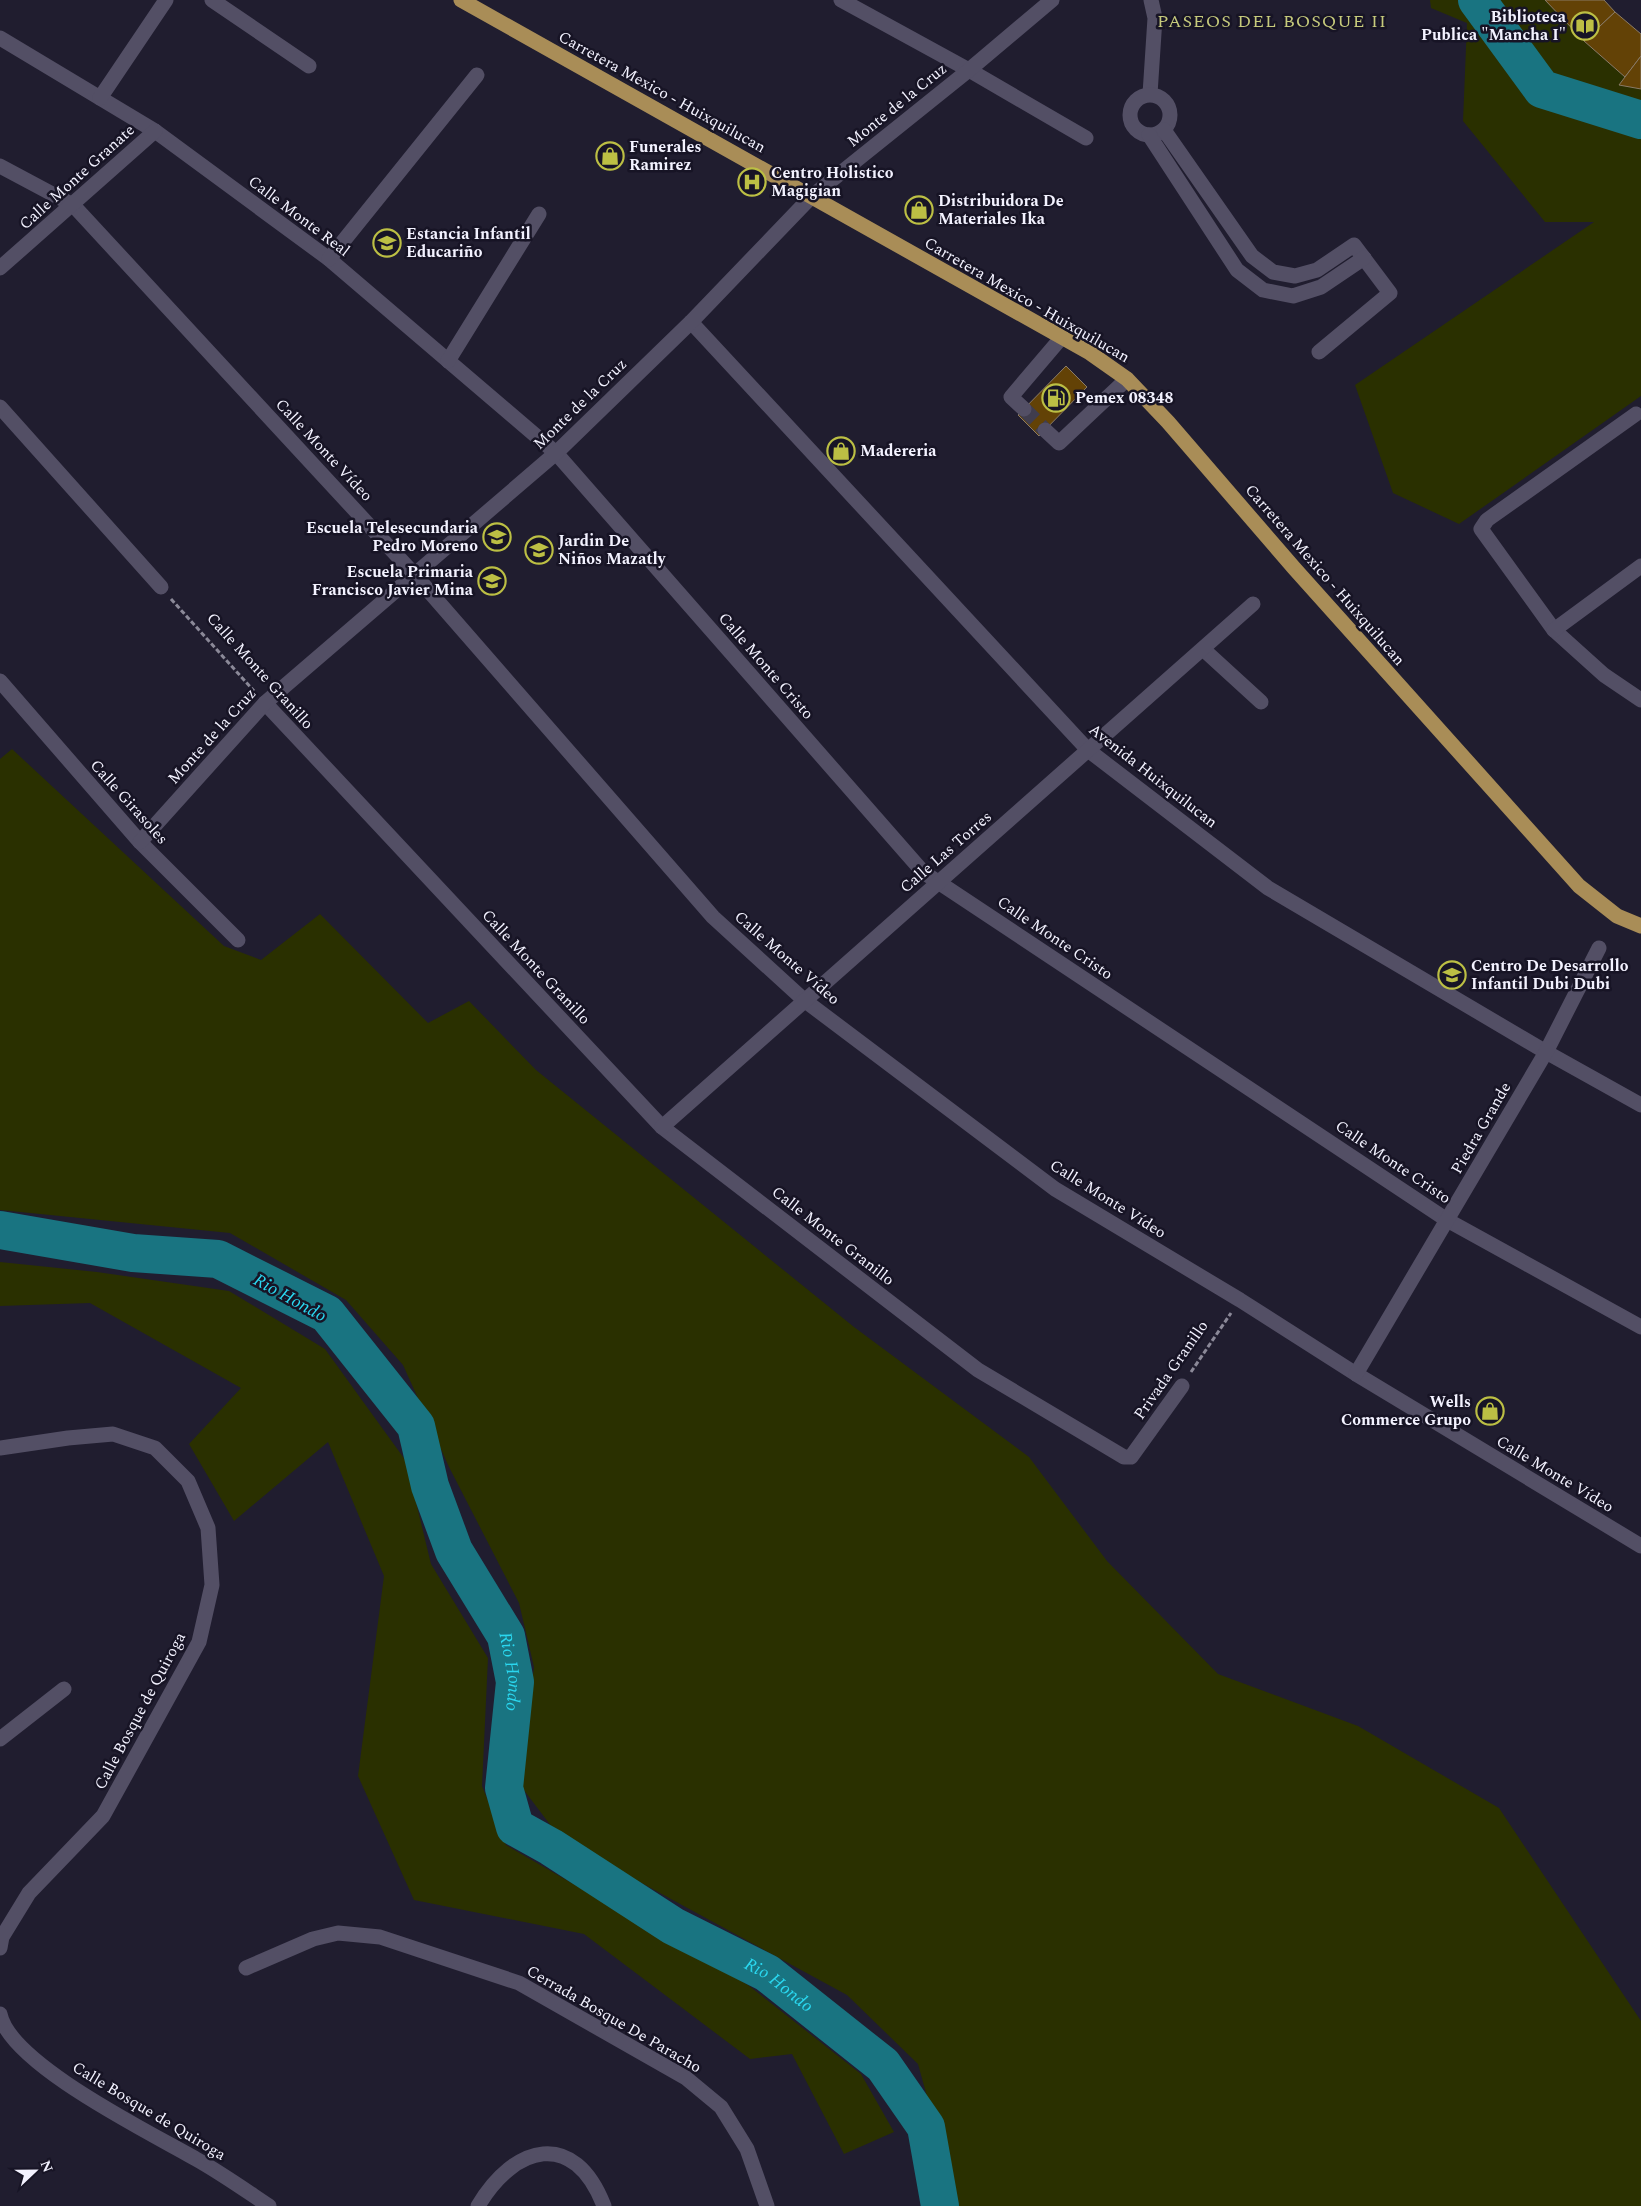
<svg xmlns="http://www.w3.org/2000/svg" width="1641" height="2206" viewBox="0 0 1641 2206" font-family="Spectral,serif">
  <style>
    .green { fill: #2a3000 }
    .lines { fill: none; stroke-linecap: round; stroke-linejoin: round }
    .river { stroke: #197481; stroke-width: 38 }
    .building { fill: #634206; stroke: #8a7b67 }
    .minor-tunnel { stroke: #403d4e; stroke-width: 15; stroke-dasharray: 15 8; stroke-linecap: butt }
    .path { stroke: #8b8998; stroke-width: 3; stroke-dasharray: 5 2.5; stroke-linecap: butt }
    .minor { stroke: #534f65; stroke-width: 15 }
    .major { stroke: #a98d57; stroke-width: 15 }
    .labels { text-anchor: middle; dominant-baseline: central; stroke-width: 5; stroke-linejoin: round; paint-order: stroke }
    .poi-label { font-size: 16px; font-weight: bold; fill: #f3f2ff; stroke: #171425; text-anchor: start }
    .street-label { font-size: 16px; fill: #f3f2ff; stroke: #171425 }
    .neighbourhood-label { font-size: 18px; letter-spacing: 1px; fill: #c6ca7c; stroke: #171425 }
    .water-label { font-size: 18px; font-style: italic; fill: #2ad7ef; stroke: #171425 }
  </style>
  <rect width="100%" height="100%" fill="#201d2f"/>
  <g class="green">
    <polygon points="1430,0 1545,0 1584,41 1625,77 1620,85 1641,89 1641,396 1459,524 1393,493 1355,385 1594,222 1545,222 1463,121 1467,23 1431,8"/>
    <polygon points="12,749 224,946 261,960 320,914 428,1023 469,1001 536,1070 854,1327 1029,1457 1107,1561 1218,1674 1358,1726 1499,1808 1641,2021 1641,2206 959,2206 954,2194 918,2064 847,1995 561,1839 520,1785 534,1667 519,1603 449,1467 403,1365 346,1300 230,1233 0,1210 0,759"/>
    <polygon points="0,1262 97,1272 229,1291 325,1349 406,1461 431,1564 488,1658 482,1786 506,1845 748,1985 861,2074 894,2132 844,2154 792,2054 750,2059 584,1934 414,1900 358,1776 384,1576 328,1442 234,1521 189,1444 241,1388 90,1303 0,1306"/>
  </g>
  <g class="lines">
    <g class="river">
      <polyline points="1477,0 1542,89 1641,120"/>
      <path id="s1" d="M0 1230 133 1253 218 1259 327 1314 416 1426 430 1486 454 1551 506 1636 515 1682 504 1788 515 1827 551 1847 673 1926 767 1973 883 2065 926 2127 940 2206"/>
    </g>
  </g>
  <g class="building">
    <polygon points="1545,0 1604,0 1615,12 1584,41"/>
    <polygon points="1615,12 1641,34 1641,56 1625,77 1584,41"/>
    <polygon points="1641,56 1641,89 1619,85 1625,77"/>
    <polygon points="1066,366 1087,387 1039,436 1018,415"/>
  </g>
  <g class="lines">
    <polyline class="minor-tunnel" points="1024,409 1045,430"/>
    <g class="path">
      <polyline points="171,599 254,691"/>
      <polyline points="1191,1372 1231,1313"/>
    </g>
    <g class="minor">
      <polyline points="212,0 309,66"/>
      <polyline points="841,0 969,70 1086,138"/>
      <polyline points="0,38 155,131 329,259 556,453 923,872 1447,1220 1641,1327"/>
      <polyline points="1150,94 1155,18 1151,0"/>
      <circle cx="1150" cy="115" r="20"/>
      <polyline points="100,98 166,0"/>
      <polyline points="1164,130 1252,256 1273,272 1295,276 1317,270 1354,245 1390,293 1319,352"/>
      <polyline points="1149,135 1237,270 1263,290 1293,296 1321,287 1364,258"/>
      <polyline points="0,166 73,205 414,574 713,917 804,1000 1055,1189 1240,1300 1356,1374 1641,1546"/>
      <polyline points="329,259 477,75"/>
      <polyline points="0,268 155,131"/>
      <polyline points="691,322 1088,750 1268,888 1546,1052 1641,1105"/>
      <polyline points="448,361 539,214"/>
      <polyline points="0,407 161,587"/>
      <polyline points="1024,409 1011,397 1062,337"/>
      <polyline points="1636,414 1487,520 1481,529 1554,630 1604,675 1641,700"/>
      <polyline points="1045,430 1059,443 1127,379"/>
      <polyline points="1554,630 1641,566"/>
      <polyline points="1203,649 1261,702"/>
      <polyline points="0,681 140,842 238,940"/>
      <polyline points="265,703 662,1127 978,1370 1124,1457 1131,1457 1182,1386"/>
      <polyline points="140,842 265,703 556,453 691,322 812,196 969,70 1052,0"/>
      <polyline points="662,1127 1253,604"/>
      <polyline points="1356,1374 1546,1052 1599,948"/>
      <polyline points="0,1448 68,1438 113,1434 155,1448 188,1481 208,1528 212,1585 199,1642 103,1816 29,1893 2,1937 0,1948"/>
      <polyline points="0,1739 64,1689"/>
      <polyline points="246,1968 313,1939 338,1933 380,1937 519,1983 686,2078 721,2107 747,2149 767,2206"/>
      <path d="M0 2014C10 2064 151 2133 196 2159 221 2173 245 2190 269 2206"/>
      <path d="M478 2206C514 2145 574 2128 604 2206"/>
    </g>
    <polyline class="major" points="461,0 1090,353 1127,379 1168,422 1294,568 1579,886 1617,916 1641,926"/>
  </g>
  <defs>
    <g id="library-ring" transform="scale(1.4375)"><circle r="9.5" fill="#171425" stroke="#bcbf44" stroke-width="1.5"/><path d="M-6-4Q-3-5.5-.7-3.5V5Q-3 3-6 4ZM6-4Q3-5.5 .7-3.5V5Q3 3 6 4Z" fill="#bcbf44"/></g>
    <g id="shop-ring" transform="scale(1.4375)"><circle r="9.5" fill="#171425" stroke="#bcbf44" stroke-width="1.5"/><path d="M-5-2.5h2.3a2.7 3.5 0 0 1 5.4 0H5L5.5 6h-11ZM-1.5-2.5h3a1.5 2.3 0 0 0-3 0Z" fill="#bcbf44"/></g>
    <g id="hospital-ring" transform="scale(1.4375)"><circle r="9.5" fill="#171425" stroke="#bcbf44" stroke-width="1.5"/><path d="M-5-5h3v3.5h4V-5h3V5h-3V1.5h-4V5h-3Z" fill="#bcbf44"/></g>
    <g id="school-ring" transform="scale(1.4375)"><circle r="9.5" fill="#171425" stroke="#bcbf44" stroke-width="1.5"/><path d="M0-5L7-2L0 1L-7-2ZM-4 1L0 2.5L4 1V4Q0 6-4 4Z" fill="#bcbf44"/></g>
    <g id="fuel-ring" transform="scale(1.4375)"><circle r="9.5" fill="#171425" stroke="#bcbf44" stroke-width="1.5"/><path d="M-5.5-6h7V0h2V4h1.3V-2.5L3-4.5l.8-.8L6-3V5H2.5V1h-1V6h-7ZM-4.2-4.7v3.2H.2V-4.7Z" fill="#bcbf44"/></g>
  </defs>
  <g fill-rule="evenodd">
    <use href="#library-ring" x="1585" y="26"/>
    <use href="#shop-ring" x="610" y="156"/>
    <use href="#hospital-ring" x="752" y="182"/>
    <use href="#shop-ring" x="919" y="210"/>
    <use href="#school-ring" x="387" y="243"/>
    <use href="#fuel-ring" x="1056" y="398"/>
    <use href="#shop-ring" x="841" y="451"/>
    <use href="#school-ring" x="497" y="537"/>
    <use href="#school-ring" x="539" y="550"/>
    <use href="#school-ring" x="492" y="581"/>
    <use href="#school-ring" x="1452" y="975"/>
    <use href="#shop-ring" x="1490" y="1411"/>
  </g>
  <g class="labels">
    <g class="poi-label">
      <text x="1566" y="17" text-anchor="end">Biblioteca<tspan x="1566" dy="18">Publica "Mancha I"</tspan></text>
      <text x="629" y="147">Funerales<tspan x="629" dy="18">Ramirez</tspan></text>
      <text x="771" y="173">Centro Holistico<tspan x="771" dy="18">Magigian</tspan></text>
      <text x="938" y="201">Distribuidora De<tspan x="938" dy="18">Materiales Ika</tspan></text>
      <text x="406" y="234">Estancia Infantil<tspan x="406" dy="18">Educariño</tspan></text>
      <text x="1075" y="398">Pemex 08348</text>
      <text x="860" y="451">Madereria</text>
      <text x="478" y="528" text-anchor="end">Escuela Telesecundaria<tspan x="478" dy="18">Pedro Moreno</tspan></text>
      <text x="558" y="541">Jardin De<tspan x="558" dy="18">Niños Mazatly</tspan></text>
      <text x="473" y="572" text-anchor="end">Escuela Primaria<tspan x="473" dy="18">Francisco Javier Mina</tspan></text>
      <text x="1471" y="966">Centro De Desarrollo<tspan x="1471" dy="18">Infantil Dubi Dubi</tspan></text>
      <text x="1471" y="1402" text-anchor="end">Wells<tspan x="1471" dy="18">Commerce Grupo</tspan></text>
    </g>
    <g class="street-label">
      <text transform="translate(662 92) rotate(29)">Carretera Mexico - Huixquilucan</text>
      <text transform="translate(897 105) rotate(-39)">Monte de la Cruz</text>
      <text transform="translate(77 177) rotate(-42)">Calle Monte Granate</text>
      <text transform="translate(299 216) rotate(37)">Calle Monte Real</text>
      <text transform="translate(1027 300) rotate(30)">Carretera Mexico - Huixquilucan</text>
      <text transform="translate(580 404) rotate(-44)">Monte de la Cruz</text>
      <text transform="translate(324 450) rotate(47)">Calle Monte Vídeo</text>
      <text transform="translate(1325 575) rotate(49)">Carretera Mexico - Huixquilucan</text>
      <text transform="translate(766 666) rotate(49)">Calle Monte Cristo</text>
      <text transform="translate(260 671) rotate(48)">Calle Monte Granillo</text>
      <text transform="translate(212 736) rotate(-48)">Monte de la Cruz</text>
      <text transform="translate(1153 776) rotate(38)">Avenida Huixquilucan</text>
      <text transform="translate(129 802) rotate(48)">Calle Girasoles</text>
      <text transform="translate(946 852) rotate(-41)">Calle Las Torres</text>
      <text transform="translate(1055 938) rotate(34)">Calle Monte Cristo</text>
      <text transform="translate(787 958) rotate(41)">Calle Monte Vídeo</text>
      <text transform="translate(536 967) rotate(47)">Calle Monte Granillo</text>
      <text transform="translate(1481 1128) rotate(-60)">Piedra Grande</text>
      <text transform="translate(1393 1162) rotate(34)">Calle Monte Cristo</text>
      <text transform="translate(1108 1199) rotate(32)">Calle Monte Vídeo</text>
      <text transform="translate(833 1236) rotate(38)">Calle Monte Granillo</text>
      <text transform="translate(1171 1370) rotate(-55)">Privada Granillo</text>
      <text transform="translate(1555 1474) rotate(31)">Calle Monte Vídeo</text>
      <text transform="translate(140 1711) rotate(-62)">Calle Bosque de Quiroga</text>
      <text transform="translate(614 2019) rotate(30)">Cerrada Bosque De Paracho</text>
      <text transform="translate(149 2111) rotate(31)">Calle Bosque de Quiroga</text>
    </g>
    <g class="neighbourhood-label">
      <text x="1272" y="21">PASEOS DEL BOSQUE II</text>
    </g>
    <g class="water-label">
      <text transform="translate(290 1298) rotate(29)">Rio Hondo</text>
      <text stroke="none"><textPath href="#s1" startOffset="752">Rio Hondo</textPath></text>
      <text stroke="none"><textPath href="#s1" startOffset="1218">Rio Hondo</textPath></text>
    </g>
  </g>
  <g transform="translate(35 2171) rotate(68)" stroke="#171425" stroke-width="4" paint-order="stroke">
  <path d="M0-4L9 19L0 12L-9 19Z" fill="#f3f2ff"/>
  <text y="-8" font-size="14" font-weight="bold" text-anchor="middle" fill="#f3f2ff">N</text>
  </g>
</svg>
